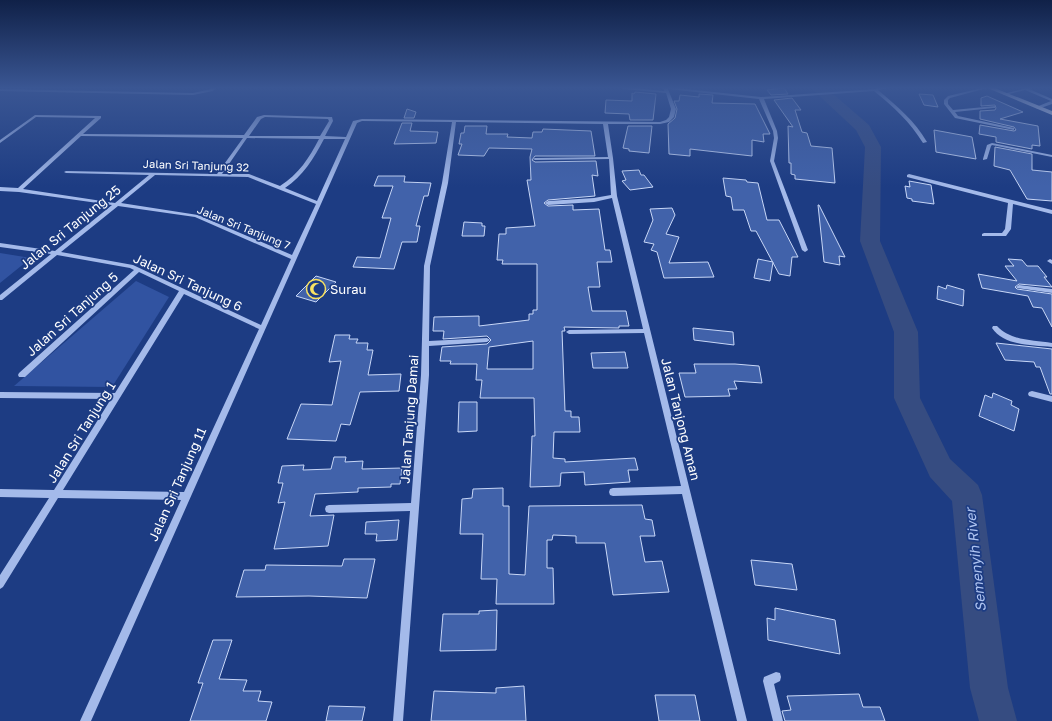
<svg xmlns="http://www.w3.org/2000/svg" width="1052" height="721" viewBox="0 0 1052 721" font-family="'Golos Text',sans-serif">
  <style>
    .green { fill: #3153a1 }
    .lines { fill: none; stroke-linecap: round; stroke-linejoin: round }
    .river { fill: #364c81; fill-rule: evenodd }
    .building { fill: #4162aa; stroke: #c8d7f7; fill-rule: evenodd }
    .minor { fill: #a4baea; fill-rule: evenodd }
    .major { fill: #e8edfe; fill-rule: evenodd }
    .labels { text-anchor: middle; dominant-baseline: central; stroke-width: 3.5; stroke-linejoin: round; paint-order: stroke }
    .far-street-label { font-size: 11px; fill: #fff; stroke: #1d3c83 }
    .street-label { font-size: 13px; fill: #fff; stroke: #1d3c83 }
    .poi-label { font-size: 13px; fill: #fff; stroke: #1d3c83; text-anchor: start }
    .water-label { font-size: 14px; font-style: italic; fill: #afc4f1; stroke: #1d3c83 }
  </style>
  <rect width="100%" height="100%" fill="#1d3c83"/>
  <g class="green">
    <polygon points="0,253 31,258 0,283"/>
    <polygon points="136,281 169,297 112,387 14,386"/>
  </g>
  <g class="lines">
    <polygon class="river" points="810,87 825,87 869,125 881,147 880,241 918,332 920,398 950,459 978,485 982,495 1008,688 1017,721 979,721 970,688 952,501 930,477 894,398 894,332 860,241 865,147 856,130"/>
  </g>
  <g class="building">
    <polygon points="784,88 788,94 771,95 767,90"/>
    <polygon points="635,92 656,94 653,120 630,120 629,114 605,113 606,100 632,101 632,93 634,94"/>
    <polygon points="699,94 713,95 712,103 755,104 770,134 763,134 764,142 752,140 752,156 690,149 690,156 669,154 668,124 675,118 677,109 674,101 679,101 680,95 699,97"/>
    <polygon points="919,94 933,95 938,107 924,105"/>
    <polygon points="987,96 1023,112 1000,119 1038,126 1040,146 1032,145 1032,149 996,142 996,137 979,134 980,125 1014,131 1016,130 1014,127 980,119 980,111 995,110 996,108 995,105 981,106 981,98"/>
    <polygon points="792,98 801,110 795,110 802,132 807,133 811,146 832,148 835,183 795,179 795,175 791,174 791,163 789,163 788,126 793,127 774,100"/>
    <polygon points="407,109 416,112 414,118 404,118"/>
    <polygon points="402,123 412,123 410,131 438,132 436,143 394,144"/>
    <path d="M465 126H487L486 134H508L507 137 532 138 533 132H542L543 129 591 131 595 156H535L532 160 535 162 596 161 598 176 592 175 595 196 548 200 544 203 548 206 573 205V210L599 209 605 250H610L612 262H597L600 287H588L592 311H626L629 326H619V328L564 327 565 331H562L565 411H571V417H579L580 432H554L553 458 565 459V462L635 458 638 470H628L630 482 585 485 584 472 561 473 560 486 530 487 532 436H535L534 398H480L482 380H476L477 364H450L451 361H440L442 347 487 344 491 340 487 336 443 339 444 331H433L434 317 479 316V326L529 320V314H533V310H537V264H502L503 260H497L499 234H506V228L535 226 527 180H531L530 157 532 149 489 148 484 156 458 155 462 144H459L461 133H464ZM533 341V369H487L489 347Z"/>
    <polygon points="628,126 652,126 649,153 629,151 629,149 623,148"/>
    <polygon points="934,130 972,137 976,159 936,152"/>
    <polygon points="995,147 1032,154 1032,170 1052,172 1052,201 1027,199 1010,170 994,166"/>
    <polygon points="639,170 641,175 644,175 653,187 630,190 622,181 626,180 622,171"/>
    <polygon points="378,176 405,176 404,182 431,183 428,196 424,196 416,226 420,226 417,242 402,242 394,269 353,267 357,257 380,258 391,218 382,218 393,186 374,186"/>
    <polygon points="723,178 746,180 747,182 758,183 767,220 779,220 798,257 792,257 790,276 779,274 756,231 751,231 744,210 733,210 731,197 726,196"/>
    <polygon points="909,181 931,185 934,204 912,201 912,199 907,198 905,186 910,187"/>
    <polygon points="818,205 819,205 845,257 839,256 840,265 824,262"/>
    <polygon points="672,208 675,215 666,234 679,237 669,263 708,262 714,277 664,278 657,252 651,250 654,244 644,242 653,220 650,209"/>
    <polygon points="464,222 482,223 482,226 485,226 484,236 462,236"/>
    <polygon points="758,259 773,262 770,281 754,278"/>
    <polygon points="1008,259 1022,260 1027,266 1038,266 1047,277 1044,277 1052,287 1019,284 1015,287 1017,289 1052,294 1052,327 1042,308 1033,307 1028,296 982,288 978,274 1017,281 1005,266 1014,266"/>
    <polygon points="316,276 336,282 316,302 296,296"/>
    <polygon points="947,285 964,290 963,306 937,299 938,286 946,289"/>
    <polygon points="693,328 733,332 734,345 694,340"/>
    <polygon points="335,335 350,335 349,339 358,339 356,343 368,343 367,350 373,350 368,375 401,374 399,391 360,392 350,425 341,424 336,441 287,439 301,404 332,405 341,361 329,362"/>
    <polygon points="996,343 1052,349 1052,394 1050,394 1040,367 1036,367 1034,362 1005,360"/>
    <polygon points="625,352 628,368 593,368 591,353"/>
    <polygon points="694,364 735,364 759,366 762,383 734,381 737,389 728,389 730,396 685,397 679,373 696,373"/>
    <polygon points="993,393 1012,401 1011,405 1019,409 1014,431 979,416 985,395 992,398"/>
    <polygon points="459,402 477,402 477,431 458,432"/>
    <polygon points="334,457 346,457 345,462 363,461 362,469 402,468 400,484 391,484 391,487 358,488 358,492 315,494 310,516 334,515 328,546 274,549 285,502 278,503 283,483 278,483 282,466 304,465 303,470 331,469"/>
    <polygon points="503,488 503,506 509,506 509,574 525,575 529,506 642,505 645,519 652,520 655,536 640,536 645,562 662,561 669,592 613,595 605,543 576,543 576,536 553,535 552,540 547,540 547,568 553,568 554,604 496,604 497,579 481,579 483,534 460,534 462,499 472,498 473,489"/>
    <polygon points="399,520 397,540 376,541 377,534 365,534 366,522"/>
    <polygon points="344,559 375,559 367,598 309,596 236,597 244,570 265,570 266,565 342,566"/>
    <polygon points="751,560 792,564 797,590 755,585"/>
    <polygon points="775,608 835,620 840,654 768,640 767,618 775,620"/>
    <polygon points="497,610 496,650 440,651 443,614 479,614 479,611"/>
    <polygon points="213,640 232,640 219,679 247,680 243,691 261,691 258,701 272,702 266,721 190,721 203,683 198,683"/>
    <polygon points="524,686 526,721 431,721 434,691 496,693 496,688"/>
    <polygon points="859,694 863,707 880,707 885,721 785,721 782,711 791,710 787,696"/>
    <polygon points="655,695 695,695 700,721 659,721"/>
    <polygon points="329,706 365,707 362,721 326,721"/>
  </g>
  <g class="lines">
    <g class="minor">
      <polygon points="213,87 217,87 213,91 193,95 0,91 0,89 193,93 211,89"/>
      <path d="M624 87 664 91 663 87H667L761 97 875 89 888 87 887 88 878 90C897 106 915 121 927 142L923 143C910 122 894 107 874 91L764 99 777 131 778 138 774 161 808 250 805 252 802 250 770 161 774 138 773 131 759 99 668 89 676 109 674 117 669 122 660 124H608L613 158 617 196 747 721H737L682 494 613 496 610 495 609 492 610 489 613 488 681 486 644 333 569 334 566 332 569 330 643 329 612 198 594 202 548 205 545 203 548 201 594 198 611 195 609 159 535 160 533 159 535 158 608 157 603 124 456 122 448 183 430 266 429 341 487 338 490 340 487 342 429 346V375L403 721H393L410 511 329 513 326 512 325 509 326 506 329 505 411 503 421 375 424 266 442 183 452 122 362 121 357 123 91 721H80L181 500 58 498 3 587 0 589V575L49 498 0 497V489L54 490 111 399 0 398V392L115 393 179 291 139 272 25 377H19L18 375 19 373 134 270 130 268 57 255 2 300H0V295L51 254 0 247V243L55 251 112 205 19 192 0 191V187L18 188 95 118 36 117 0 143V140L35 115 101 116V118L83 134 244 135 257 117 264 115 330 117H332L333 121 325 136 346 137 353 121 362 119 660 122 666 120 669 117 671 109 666 93 623 89 622 88ZM265 117 328 119 329 121 320 136H249L261 119ZM81 136 243 138 217 174 66 171 64 172 66 173 149 175 115 203 23 189ZM247 138 319 139C309 158 299 174 280 186L249 174H222ZM324 139H345L317 201 285 188C303 176 314 158 324 139ZM155 175 248 177 316 204 292 255 198 215 121 203ZM118 206 195 217 291 259 261 325 133 265 61 252ZM184 294 259 329 184 492 63 490Z"/>
      <polygon points="986,87 991,87 950,98 948,100 948,104 953,110 995,106 995,108 993,108 955,112 958,116 1014,128 1014,130 955,118 944,104 944,100 948,96"/>
      <polygon points="1031,87 1036,87 1029,89 1052,99 1052,104 1038,109 1036,108 1036,107 1051,101 1025,90 1005,95 1003,94"/>
      <polygon points="1048,87 1052,87 1052,89"/>
      <polygon points="992,143 1052,155 1052,157 992,145 991,146 987,159 983,160 983,159 987,145"/>
      <polygon points="909,174 1052,210 1052,214 1013,204 1011,229 1006,236 982,236 982,234 984,233 1002,233 1005,229 1008,203 907,177 907,175"/>
      <polygon points="1050,259 1052,260 1052,264 1047,261"/>
      <polygon points="1019,285 1052,289 1052,293 1017,288 1016,287"/>
      <path d="M993 326H997C1011 341 1033 340 1052 343V347C1032 345 1004 346 992 328Z"/>
      <polygon points="1032,391 1052,396 1052,402 1029,396 1028,394 1029,392"/>
      <polygon points="776,672 780,673 781,677 780,681 774,684 783,721 773,721 763,681 764,677"/>
    </g>
    <polygon class="major" points="985,87 992,87 1052,111 1052,115"/>
  </g>
  <linearGradient id="sky" x2="0" y2="1"><stop stop-color="#102148"/><stop offset="0.47" stop-color="#3a5693"/><stop offset="1" stop-color="#3a5693" stop-opacity="0"/></linearGradient>
  <rect width="1052" height="187" fill="url(#sky)"/>
  <defs>
    <g id="mosque-ring" transform="scale(1)"><circle r="9.5" fill="#1d3c83" stroke="#f9e262" stroke-width="1.5"/><path d="M3.5-4.9A6 6 0 1 0 3.5 4.9A5 5 0 1 1 3.5-4.9Z" fill="#f9e262"/></g>
  </defs>
  <g fill-rule="evenodd">
    <use href="#mosque-ring" x="316" y="289"/>
  </g>
  <g class="labels">
    <g class="far-street-label">
      <text transform="translate(196 165) rotate(2)">Jalan Sri Tanjung 32</text>
      <text transform="translate(244 227) rotate(22)">Jalan Sri Tanjung 7</text>
    </g>
    <g class="street-label">
      <text transform="translate(70 227) rotate(-39)">Jalan Sri Tanjung 25</text>
      <text transform="translate(188 282) rotate(25)">Jalan Sri Tanjung 6</text>
      <text transform="translate(72 314) rotate(-42)">Jalan Sri Tanjung 5</text>
      <text transform="translate(409 419) rotate(-86)">Jalan Tanjung Damai</text>
      <text transform="translate(681 419) rotate(76)">Jalan Tanjong Aman</text>
      <text transform="translate(81 432) rotate(-58)">Jalan Sri Tanjung 1</text>
      <text transform="translate(177 484) rotate(-66)">Jalan Sri Tanjung 11</text>
    </g>
    <g class="poi-label">
      <text x="330" y="289">Surau</text>
    </g>
    <g class="water-label">
      <text transform="translate(975 560) rotate(-96)">Semenyih River</text>
    </g>
  </g>
</svg>
